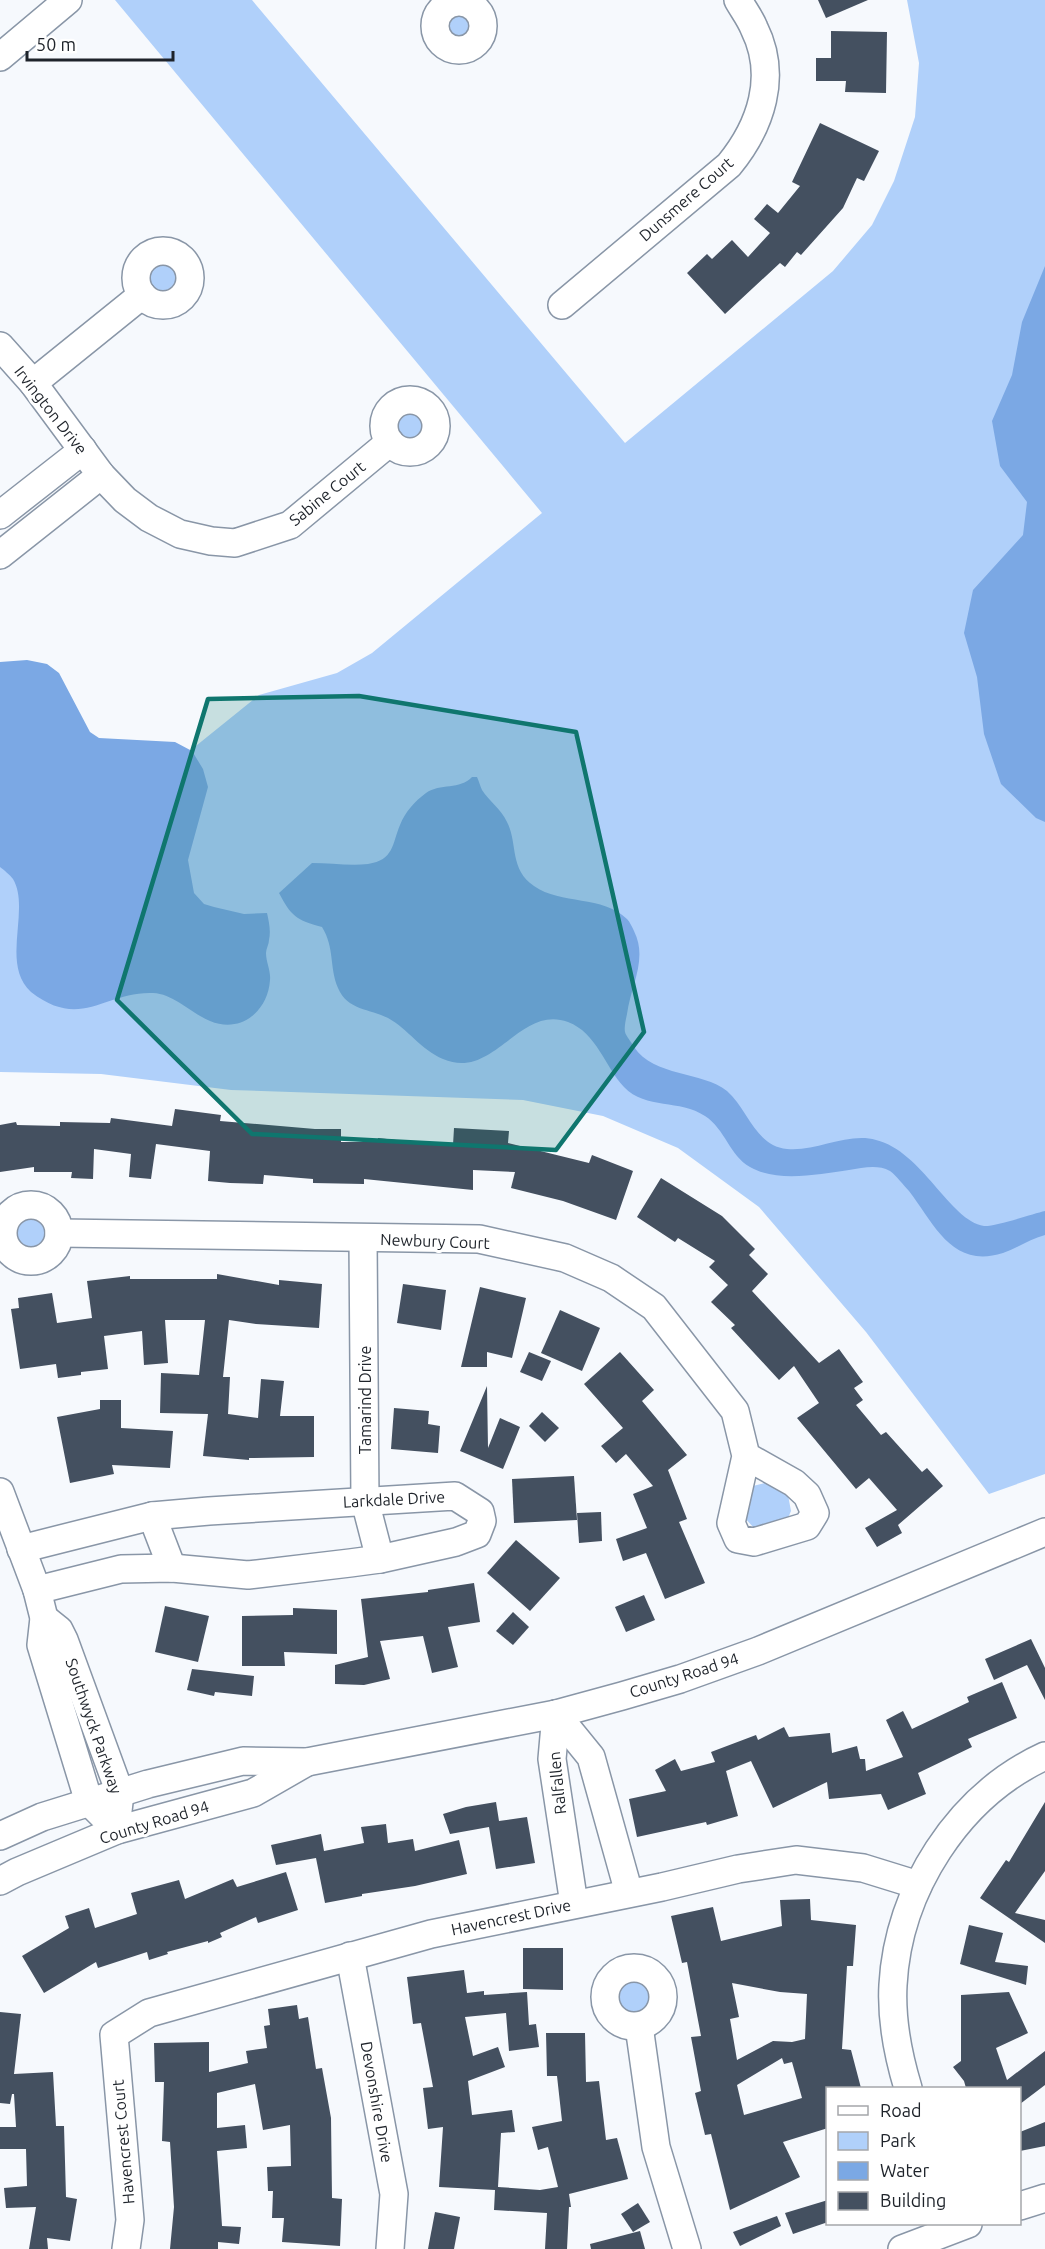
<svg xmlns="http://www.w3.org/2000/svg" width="1045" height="2249" viewBox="0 0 1045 2249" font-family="Ubuntu,sans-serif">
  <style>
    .green { fill: #b0d0fa }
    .water { fill: #7ba8e4 }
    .building { fill: #445060; fill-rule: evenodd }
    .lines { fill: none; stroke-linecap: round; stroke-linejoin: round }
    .minor-casing { stroke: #8996a7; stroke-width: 30 }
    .minor { stroke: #fff; stroke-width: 27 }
    .marked { fill: #0f766e; fill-opacity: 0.2; stroke: #0f766e; stroke-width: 4.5; stroke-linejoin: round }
    .labels { text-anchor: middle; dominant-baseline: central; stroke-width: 6; stroke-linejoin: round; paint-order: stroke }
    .street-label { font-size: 16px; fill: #1e232a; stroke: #fff }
  </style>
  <rect width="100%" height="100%" fill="#f6f9fd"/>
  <g class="green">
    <polygon points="115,0 252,0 625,443 833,271 872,225 894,181 915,117 919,63 907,0 1045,0 1045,1474 989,1494 866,1332 759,1207 678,1148 603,1116 523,1100 231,1090 101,1074 0,1072 0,728 119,808 259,695 337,673 372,653 542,513"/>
    <circle cx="463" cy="26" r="25"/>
    <circle cx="163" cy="281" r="24"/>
    <circle cx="410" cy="428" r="24"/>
    <circle cx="28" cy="1233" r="25"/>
    <polygon points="769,1482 788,1495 791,1511 788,1518 754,1528 743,1516 753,1486"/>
    <circle cx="631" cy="1992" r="25"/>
  </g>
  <g class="water">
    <polygon points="1045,266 1045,822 1036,818 1001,784 984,734 977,677 964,633 973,590 1023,535 1027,502 1000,466 992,421 1012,375 1022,322"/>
    <path d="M27 660 47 664 59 673 90 732 99 738 175 742 192 751 203 769 208 787 188 860 194 893 204 904 214 907 244 914 267 913C269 922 271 931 269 940 269 944 266 949 266 953 266 962 271 971 270 980 268 1011 241 1034 210 1021 191 1013 174 994 153 993 105 991 81 1031 31 992 0 964 31 909 13 879 10 875 4 870 0 867V662Z"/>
    <path d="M472 777H477C479 781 480 786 482 790 489 801 501 809 507 822 518 843 509 869 534 886 561 905 603 895 627 919 630 922 632 927 634 931 648 959 631 985 627 1014 626 1019 624 1027 625 1032 626 1036 632 1043 634 1047 654 1077 702 1071 727 1091 748 1109 755 1146 787 1149 816 1152 848 1132 876 1140 922 1151 950 1221 984 1226 994 1227 1032 1214 1045 1211V1235C1030 1239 1017 1248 1003 1253 952 1269 935 1225 909 1191 903 1185 897 1176 890 1171 877 1164 863 1168 849 1170 819 1174 778 1183 750 1167 730 1156 725 1129 705 1116 680 1099 646 1110 624 1087 605 1067 597 1033 568 1022 519 1004 494 1081 443 1059 421 1050 408 1029 388 1018 370 1009 347 1010 338 988 329 967 335 948 322 927 296 920 291 916 279 893L312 863C330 863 350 866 368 864 394 860 392 844 400 825 405 812 415 801 426 793 440 783 460 790 472 777Z"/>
  </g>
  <g class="building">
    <polygon points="818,0 868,0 826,18"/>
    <polygon points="831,31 887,32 886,93 845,92 846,81 816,81 816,58 831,58"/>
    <polygon points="820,123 879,151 864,181 857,178 843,208 801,255 797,252 785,267 780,263 725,314 687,273 707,254 712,259 732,240 748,257 770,233 754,219 767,204 778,213 800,186 792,182"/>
    <polygon points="175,1109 221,1115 220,1121 315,1129 341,1129 341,1142 377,1142 378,1138 450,1146 453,1145 454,1128 509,1131 508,1143 589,1163 592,1155 633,1171 616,1220 563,1201 511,1188 515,1172 473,1170 473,1190 364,1179 364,1184 313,1183 313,1179 264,1175 263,1184 230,1183 208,1181 210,1151 156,1144 151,1179 129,1177 131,1154 94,1149 93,1179 71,1178 72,1172 34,1172 34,1167 0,1172 0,1125 16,1122 17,1125 60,1126 60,1122 110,1123 111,1118 172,1126"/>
    <polygon points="661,1178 722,1216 755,1249 749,1255 768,1274 752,1291 819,1363 839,1349 863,1382 854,1388 863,1400 856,1405 881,1435 886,1432 922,1472 927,1468 943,1486 898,1525 902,1533 877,1547 865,1528 897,1510 869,1478 856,1489 797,1418 819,1403 794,1366 779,1380 731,1328 735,1325 711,1302 728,1285 709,1267 715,1261 678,1238 675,1242 637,1217"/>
    <polygon points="217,1274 279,1285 279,1280 322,1284 319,1328 256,1324 229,1320 223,1377 230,1377 228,1414 258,1418 261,1379 284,1381 280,1416 314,1416 314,1457 249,1458 249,1460 203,1456 208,1414 160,1413 161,1373 199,1375 205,1320 165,1320 168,1363 144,1365 142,1331 104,1336 108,1369 81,1372 81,1375 58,1378 56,1364 20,1369 11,1309 19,1308 18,1298 52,1293 57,1323 92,1318 87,1281 130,1276 130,1279 217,1279"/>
    <polygon points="403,1284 446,1290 441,1330 397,1323"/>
    <polygon points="480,1287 526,1298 512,1358 487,1352 487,1367 461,1367"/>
    <polygon points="560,1310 600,1328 582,1371 541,1353"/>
    <polygon points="529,1352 551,1361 542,1381 520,1372"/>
    <polygon points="620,1352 654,1390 642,1401 687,1455 668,1470 687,1519 679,1522 705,1583 665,1599 646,1553 623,1561 616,1539 647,1528 633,1494 653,1486 626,1454 616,1463 601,1446 623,1428 584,1384"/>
    <polygon points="487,1386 488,1448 500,1418 520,1427 503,1469 460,1451"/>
    <polygon points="100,1400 121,1400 121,1428 173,1431 170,1468 112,1465 114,1474 70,1483 57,1417 100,1409"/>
    <polygon points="394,1408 429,1411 428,1424 440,1426 438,1453 391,1449"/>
    <polygon points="542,1412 559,1428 545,1442 529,1426"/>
    <polygon points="574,1476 577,1520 514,1523 512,1479"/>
    <polygon points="601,1512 602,1541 579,1543 577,1513"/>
    <polygon points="516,1540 560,1578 530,1611 487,1573"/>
    <polygon points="474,1583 480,1622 448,1627 458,1667 432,1673 423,1636 380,1641 390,1679 364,1685 335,1684 335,1665 368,1657 361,1599 428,1592 428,1590"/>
    <polygon points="644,1595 655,1620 626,1632 615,1607"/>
    <polygon points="165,1606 209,1616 198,1662 155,1652"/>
    <polygon points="293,1608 337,1610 337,1654 284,1652 285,1666 242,1666 242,1616 293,1615"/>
    <polygon points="513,1612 529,1627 513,1645 496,1631"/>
    <polygon points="1031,1639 1045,1668 1045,1700 1027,1665 994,1680 985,1659"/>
    <polygon points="192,1669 254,1676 252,1696 215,1692 214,1696 187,1690"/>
    <polygon points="1002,1682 1017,1718 968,1739 972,1747 918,1773 926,1794 888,1810 881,1794 829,1799 827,1782 773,1808 751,1761 726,1771 738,1816 707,1825 706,1822 637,1837 629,1799 666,1791 655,1770 675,1759 681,1771 715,1762 711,1752 756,1735 758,1740 784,1727 789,1737 830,1733 832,1753 857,1746 860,1759 865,1759 866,1771 903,1757 886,1720 903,1711 912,1729 969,1702 967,1697"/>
    <polygon points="496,1802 499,1821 527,1817 535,1863 496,1869 489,1827 450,1834 443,1814 466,1807"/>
    <polygon points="1045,1802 1045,1871 1015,1913 1045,1920 1045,1943 980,1898 1006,1860 1009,1862"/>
    <polygon points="386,1824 388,1843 413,1839 415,1851 459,1840 467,1874 415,1886 362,1894 362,1896 325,1903 316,1858 276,1865 271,1845 321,1834 324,1851 364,1843 361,1827"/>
    <polygon points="286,1872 298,1910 258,1923 256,1917 220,1933 222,1937 208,1943 208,1941 167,1952 168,1954 149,1960 147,1952 98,1968 96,1962 44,1993 22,1956 69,1928 65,1916 89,1908 95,1928 137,1914 131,1893 179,1880 185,1899 233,1879 237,1887"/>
    <path d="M810 1899 811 1920 856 1925 853 1966H847L842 2049 851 2050 861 2088H828V2128L783 2142 800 2177 730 2210 711 2134 705 2135 695 2093 701 2091 691 2037 701 2036 687 1962 682 1963 671 1916 713 1907 721 1941 782 1926 780 1900ZM732 1983 780 1992 807 1994 805 2039 792 2042 773 2041 737 2060 730 2019 739 2017ZM782 2058 784 2064 792 2062 802 2098 744 2115 737 2085Z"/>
    <polygon points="969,1925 1003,1933 995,1962 1028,1966 1026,1985 960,1964"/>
    <polygon points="523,1948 563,1948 563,1990 523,1989"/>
    <polygon points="464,1970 467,1993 484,1991 484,1995 527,1992 529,2025 536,2024 539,2047 509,2051 506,2013 465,2017 473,2056 498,2047 505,2067 468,2081 472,2115 512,2110 515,2132 501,2133 498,2187 540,2190 558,2187 548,2147 538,2150 532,2127 562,2121 557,2076 547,2076 546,2033 585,2033 586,2082 599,2081 606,2140 617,2138 628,2179 569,2194 571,2207 569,2207 567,2249 545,2249 547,2213 494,2210 495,2190 439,2187 443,2127 428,2129 423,2088 433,2087 421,2023 413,2024 407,1977"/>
    <polygon points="1009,1992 1028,2033 996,2048 1007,2080 1045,2051 1045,2085 1020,2104 1020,2088 966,2088 964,2081 953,2067 961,2061 961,1995"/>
    <polygon points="297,2005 299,2019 308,2017 316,2069 322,2068 331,2118 332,2198 342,2199 340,2246 282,2242 284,2218 272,2218 273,2191 268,2191 267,2167 291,2166 290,2125 263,2130 255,2084 217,2093 217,2128 245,2125 247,2148 217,2151 222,2226 241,2227 239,2244 218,2242 218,2249 170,2249 174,2207 170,2142 162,2141 164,2082 155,2082 154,2043 209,2042 209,2072 248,2063 246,2051 267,2048 264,2026 270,2025 268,2009"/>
    <polygon points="0,2012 21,2014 14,2074 53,2072 56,2126 64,2126 66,2197 77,2199 70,2241 47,2238 48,2249 29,2249 36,2207 6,2208 4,2188 27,2186 26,2149 0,2149 0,2127 16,2127 14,2094 12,2094 10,2104 0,2103"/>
    <polygon points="1045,2122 1045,2146 1020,2151 1020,2132"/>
    <polygon points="828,2200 828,2222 793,2234 785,2213"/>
    <polygon points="638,2203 650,2222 633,2232 621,2214"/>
    <polygon points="435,2212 460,2217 454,2249 428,2249"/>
    <polygon points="777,2216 781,2226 740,2246 733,2232"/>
    <polygon points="640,2231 645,2249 591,2249 590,2244"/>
  </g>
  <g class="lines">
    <g class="minor-casing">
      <g id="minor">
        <circle cx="459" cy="26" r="24"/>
        <polyline points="0,57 68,0"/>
        <circle cx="163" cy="278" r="27"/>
        <path d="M562 305 729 165C761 126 778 76 754 28 750 18 743 9 738 0"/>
        <polyline points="0,346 33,383 101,475 125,500 149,518 180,534 211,541 235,543 290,525 390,442"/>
        <polyline points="33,383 142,295"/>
        <circle cx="410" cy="426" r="26"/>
        <polyline points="0,515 83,450"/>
        <polyline points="0,555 101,475"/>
        <circle cx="31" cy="1233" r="28"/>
        <polyline points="59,1233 479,1239 565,1258 611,1278 654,1307 735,1411 746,1456 731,1523 738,1539 754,1542 807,1526 815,1513 807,1495 794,1483 746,1456"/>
        <polyline points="363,1239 365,1501 380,1559"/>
        <polyline points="0,1492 37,1590 44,1618 41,1645 89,1802 117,1830"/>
        <polyline points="152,1516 172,1568"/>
        <polyline points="21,1549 152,1516 209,1511 455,1496 480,1512 482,1521 477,1534 456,1542 380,1559 350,1563 248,1575 172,1568 121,1569 37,1590"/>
        <polyline points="44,1618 59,1630 64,1640 120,1793 118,1811"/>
        <polyline points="556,1714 591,1757 629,1893"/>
        <polyline points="556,1714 552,1759 574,1904"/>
        <polyline points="0,1836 42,1817 148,1784 243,1761 307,1762 556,1714 622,1696 680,1679 758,1651 1045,1532"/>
        <polyline points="0,1881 17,1872 117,1830 253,1793 307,1762"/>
        <polyline points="350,1956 394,2194 390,2249"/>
        <circle cx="634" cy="1997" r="29"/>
        <polyline points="639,2026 656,2147 687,2249"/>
        <path d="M908 2088C898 2055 891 2021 893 1985 898 1890 958 1796 1045 1756"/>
        <polyline points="1020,2206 1045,2198"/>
        <polyline points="126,2249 130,2220 114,2035 149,2013 431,1934 662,1887 738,1869 796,1860 863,1868 918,1885"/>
        <polyline points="902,2249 968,2224"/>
      </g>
    </g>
    <use href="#minor" class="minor"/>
  </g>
  <path class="marked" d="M359 696 576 732 644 1032 556 1150 252 1134 117 1000 208 699Z"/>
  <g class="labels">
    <g class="street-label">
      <text transform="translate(686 199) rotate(-41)">Dunsmere Court</text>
      <text transform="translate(51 410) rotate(52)">Irvington Drive</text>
      <text transform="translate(327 493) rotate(-39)">Sabine Court</text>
      <text transform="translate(435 1241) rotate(2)">Newbury Court</text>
      <text transform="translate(365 1400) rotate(-90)">Tamarind Drive</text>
      <text transform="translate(394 1499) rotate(-3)">Larkdale Drive</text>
      <text transform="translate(684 1675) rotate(-18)">County Road 94</text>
      <text transform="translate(94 1726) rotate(71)">Southwyck Parkway</text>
      <text transform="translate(557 1783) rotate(-96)">Ralfallen</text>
      <text transform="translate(154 1822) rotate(-17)">County Road 94</text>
      <text transform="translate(511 1917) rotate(-12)">Havencrest Drive</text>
      <text transform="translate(377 2102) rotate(80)">Devonshire Drive</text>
      <text transform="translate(123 2142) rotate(-95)">Havencrest Court</text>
    </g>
  </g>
  <rect x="826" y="2087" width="195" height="138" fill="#ffffff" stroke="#a5a7aa" stroke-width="1.5"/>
  <rect x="838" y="2106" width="30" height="9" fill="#ffffff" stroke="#a5a7aa" stroke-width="1.5"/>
  <text x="880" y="2117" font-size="18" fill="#1e232a">Road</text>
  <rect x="838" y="2132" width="30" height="18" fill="#b0d0fa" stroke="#a5a7aa" stroke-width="1.5"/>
  <text x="880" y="2147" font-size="18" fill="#1e232a">Park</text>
  <rect x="838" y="2162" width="30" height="18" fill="#7ba8e4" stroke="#a5a7aa" stroke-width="1.5"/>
  <text x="880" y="2177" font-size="18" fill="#1e232a">Water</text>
  <rect x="838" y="2192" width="30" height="18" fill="#445060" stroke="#a5a7aa" stroke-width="1.5"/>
  <text x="880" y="2207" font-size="18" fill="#1e232a">Building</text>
  <path d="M27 51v9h146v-9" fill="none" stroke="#1e232a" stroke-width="3"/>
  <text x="36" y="51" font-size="18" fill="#1e232a" stroke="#ffffff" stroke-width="4.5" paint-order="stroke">50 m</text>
</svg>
